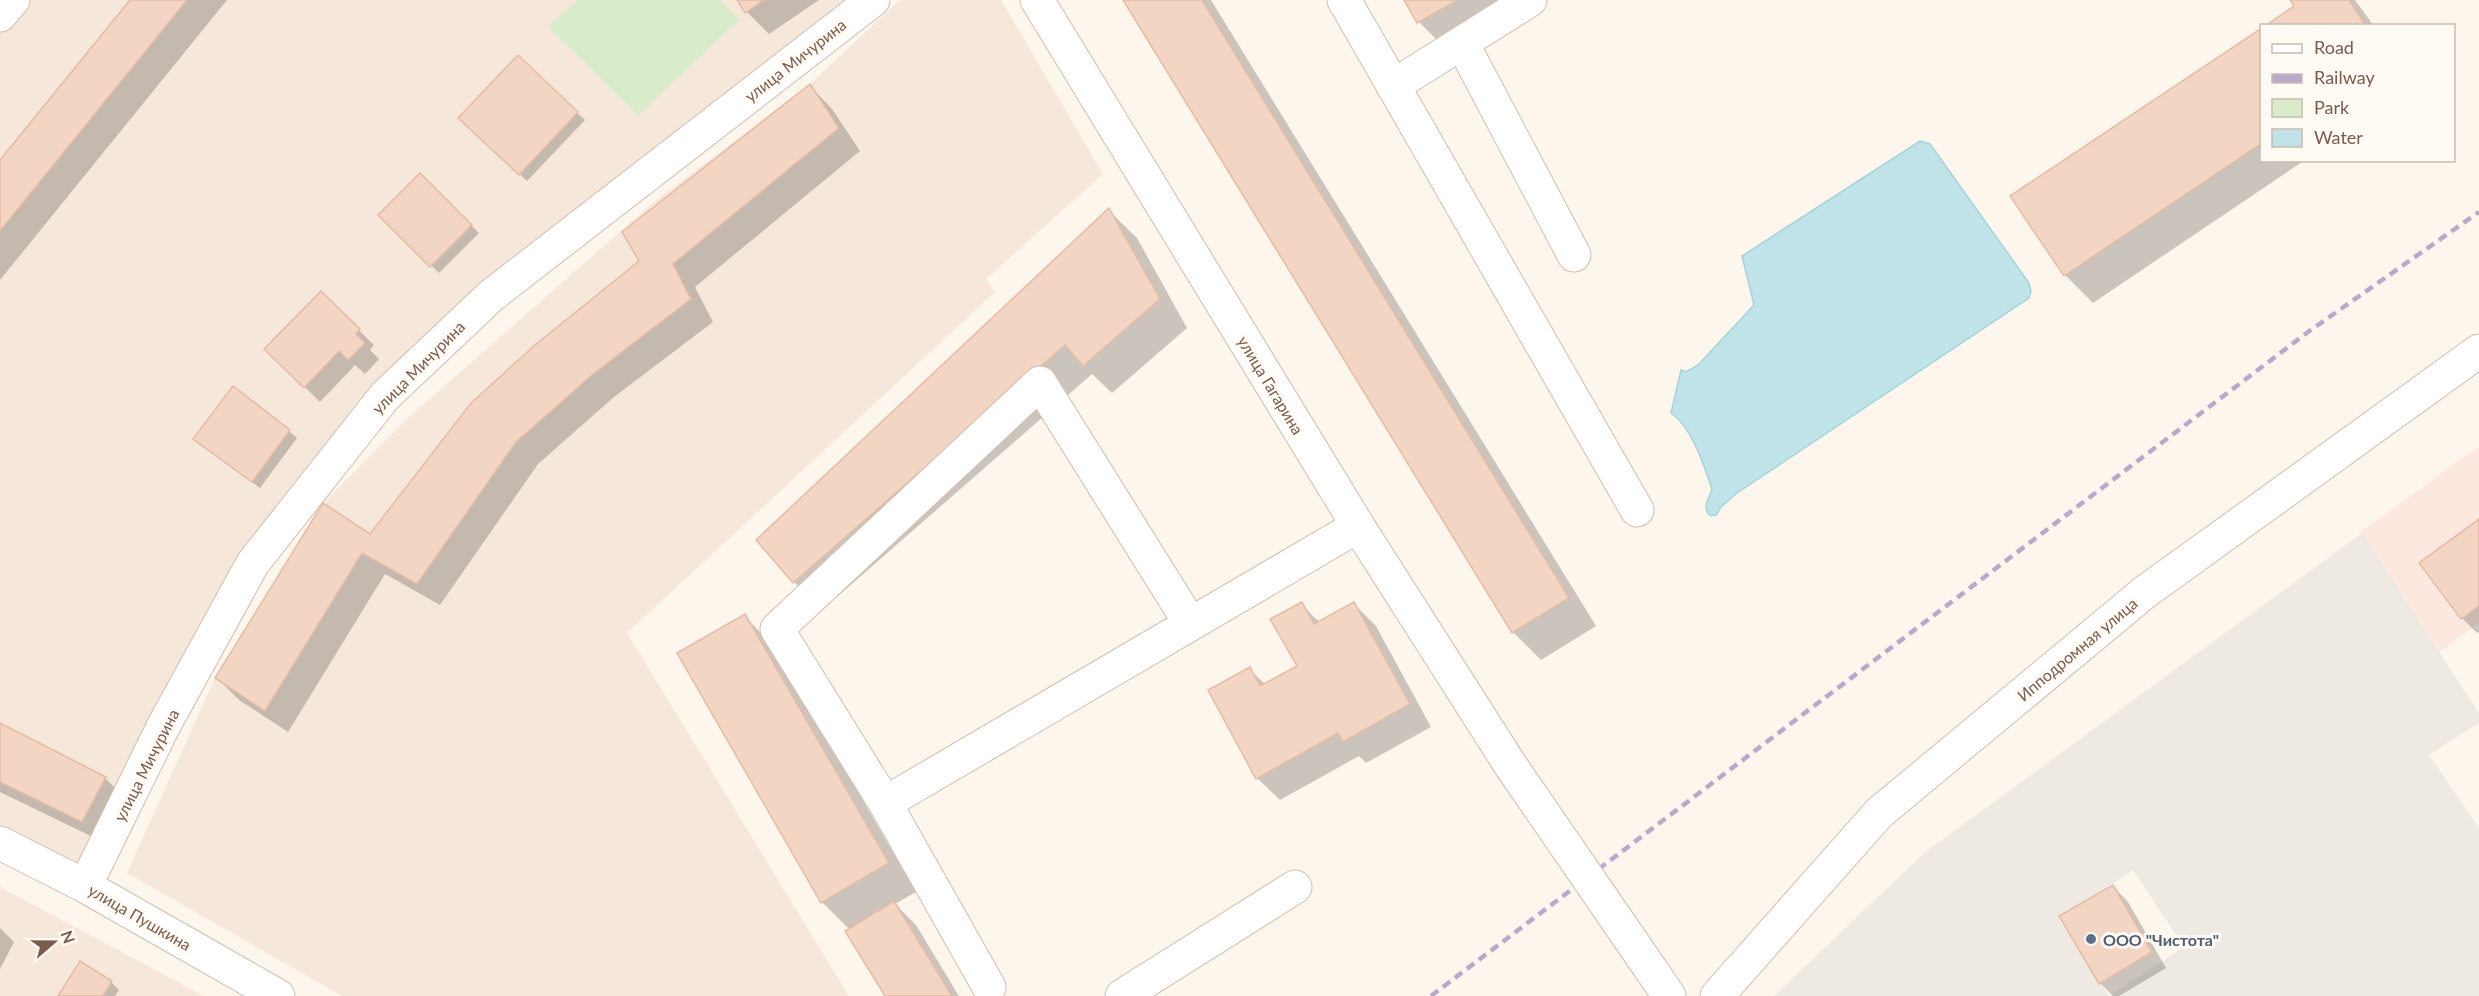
<svg xmlns="http://www.w3.org/2000/svg" width="2479" height="996" viewBox="0 0 2479 996" font-family="Lato,sans-serif">
  <style>
    .residential { fill: #f5e8da }
    .commercial { fill: #fde8e0 }
    .industrial { fill: #efe9e4; fill-rule: evenodd }
    .green { fill: #d8ecc9 }
    .water { fill: #bfe3e8; stroke: #a5d3da; stroke-width: 1.5 }
    .shadow { fill: #0003 }
    .building { fill: #f3d5c3; stroke: #e6bba3; stroke-width: 1.5 }
    .lines { fill: none; stroke-linecap: round; stroke-linejoin: round }
    .minor-casing { stroke: #d1beb0; stroke-width: 35 }
    .minor { stroke: #fff; stroke-width: 33 }
    .rail { stroke: #b9a8c9; stroke-width: 4.5; stroke-dasharray: 9 6; stroke-linecap: butt }
    .minor-bridge-casing { stroke: #d1beb0; stroke-width: 35; stroke-linecap: butt }
    .minor-bridge { stroke: #fff; stroke-width: 33 }
    .service-dot { fill: #5c6f8a; stroke: #fffaf3; stroke-width: 2 }
    .labels { text-anchor: middle; dominant-baseline: central; stroke-width: 6; stroke-linejoin: round; paint-order: stroke }
    .street-label { font-size: 16px; fill: #7a5c4d; stroke: #fffaf3 }
    .service-label { font-size: 16px; font-weight: bold; fill: #4e5e75; stroke: #fffaf3; text-anchor: start }
  </style>
  <rect width="100%" height="100%" fill="#fdf6ec"/>
  <g class="residential">
    <polygon points="0,0 873,0 492,294 253,563 85,886 0,843"/>
    <polygon points="900,0 1001,0 1103,174 986,279 995,292 627,633 849,996 342,996 127,873 215,678 279,581 323,503 408,418 654,202 810,84"/>
    <polygon points="0,887 204,996 0,996"/>
  </g>
  <polygon class="commercial" points="2479,446 2479,623 2439,652 2361,532"/>
  <path class="industrial" d="M2362 533 2479 713V723L2429 755 2479 828V996H1774L1924 853ZM2133 870 2184 947 2109 996 2059 920Z"/>
  <polygon class="green" points="577,0 721,0 739,20 638,115 548,27"/>
  <path class="water" d="M1920 141 1930 144 2029 283 2031 291 2029 298 1737 493 1721 507 1716 515 1711 516C1701 508 1709 499 1712 489 1704 466 1692 427 1671 413L1681 370 1686 372 1698 365 1754 305 1742 256Z"/>
  <g class="shadow">
    <polygon points="132,0 227,0 0,280 0,163"/>
    <polygon points="739,0 819,0 769,34 747,12"/>
    <polygon points="1125,0 1211,0 1596,626 1541,660 1513,632"/>
    <polygon points="1406,0 1536,0 1447,50 1419,22"/>
    <polygon points="2292,0 2355,0 2374,26 2267,26 2296,6"/>
    <polygon points="2262,29 2262,160 2305,160 2093,303 2065,275"/>
    <polygon points="518,57 585,120 527,181 460,118"/>
    <polygon points="810,86 832,109 860,151 695,287 713,322 614,397 538,464 440,605 385,574 288,732 239,700 216,677 370,536"/>
    <polygon points="420,175 479,233 439,273 380,215"/>
    <polygon points="1109,211 1137,238 1187,328 1112,393 1092,374 822,610 794,582 758,540"/>
    <polygon points="321,293 374,345 370,350 379,359 365,374 355,365 320,402 266,349"/>
    <polygon points="289,431 297,438 260,488 203,446"/>
    <polygon points="2479,521 2479,632 2477,633 2462,618"/>
    <polygon points="1301,604 1320,623 1354,604 1376,626 1431,727 1366,763 1359,756 1280,800 1257,778 1249,669 1266,685 1299,666"/>
    <polygon points="744,616 772,644 916,892 895,904 916,925 959,996 887,996 850,930 822,902"/>
    <polygon points="0,724 105,778 127,800 105,843 0,792"/>
    <polygon points="2113,886 2128,902 2166,968 2119,996 2113,996 2100,983"/>
    <polygon points="0,928 14,942 0,969"/>
    <polygon points="80,963 111,982 119,990 115,996 60,996"/>
  </g>
  <g class="building">
    <polygon points="130,0 187,0 0,231 0,160"/>
    <polygon points="737,0 764,0 745,13"/>
    <polygon points="1123,0 1202,0 1569,598 1512,633"/>
    <polygon points="1404,0 1458,0 1417,23"/>
    <polygon points="2290,0 2349,0 2366,26 2265,26 2294,6"/>
    <polygon points="2262,28 2262,143 2064,276 2010,196"/>
    <polygon points="518,55 578,112 519,175 458,118"/>
    <polygon points="810,84 839,128 673,264 691,299 592,375 516,442 417,584 362,553 265,711 215,678 323,503 370,534 471,403 535,345 639,261 622,232"/>
    <polygon points="420,173 472,225 430,267 378,215"/>
    <polygon points="1109,208 1160,299 1083,366 1065,345 793,583 756,540"/>
    <polygon points="321,291 360,329 356,334 365,343 348,360 339,351 304,388 264,349"/>
    <polygon points="233,386 290,430 252,482 193,439"/>
    <polygon points="2479,519 2479,606 2461,619 2419,563"/>
    <polygon points="1302,602 1314,624 1354,602 1410,704 1343,742 1338,733 1256,779 1208,690 1250,667 1260,686 1297,666 1270,619"/>
    <polygon points="745,614 889,863 821,903 677,653"/>
    <polygon points="0,723 106,777 82,822 0,782"/>
    <polygon points="2113,885 2152,952 2099,984 2059,916"/>
    <polygon points="894,901 952,996 885,996 845,931"/>
    <polygon points="80,961 112,981 103,996 58,996"/>
  </g>
  <g class="lines">
    <g class="minor-casing">
      <g id="minor">
        <polyline points="1037,0 1358,526 1511,766"/>
        <polyline points="1344,0 1637,510"/>
        <polyline points="0,15 13,0"/>
        <polyline points="1462,43 1574,255"/>
        <polyline points="1393,86 1530,0"/>
        <polyline points="885,803 1358,526"/>
        <polyline points="0,843 85,886 278,996"/>
        <polyline points="85,886 163,727 253,563 385,396 492,295 873,0"/>
        <polyline points="1652,971 1669,996"/>
        <polyline points="989,987 885,803 777,629 1040,383 1190,623"/>
        <polyline points="1122,996 1295,887"/>
        <polyline points="1717,996 1879,813 2145,592 2479,351"/>
      </g>
    </g>
    <use href="#minor" class="minor"/>
    <polyline class="rail" points="1431,996 2308,332 2479,212"/>
    <g class="minor-bridge-casing">
      <polyline id="minor-bridge" points="1511,766 1652,971"/>
    </g>
    <use href="#minor-bridge" class="minor-bridge"/>
  </g>
  <circle class="service-dot" cx="2091" cy="939" r="6"/>
  <g class="labels">
    <g class="street-label">
      <text transform="translate(795 60) rotate(-38)">улица Мичурина</text>
      <text transform="translate(418 367) rotate(-45)">улица Мичурина</text>
      <text transform="translate(1271 385) rotate(59)">улица Гагарина</text>
      <text transform="translate(2077 649) rotate(-40)">Ипподромная улица</text>
      <text transform="translate(146 765) rotate(-63)">улица Мичурина</text>
      <text transform="translate(140 917) rotate(30)">улица Пушкина</text>
    </g>
    <g class="service-label">
      <text x="2103" y="939">ООО "Чистота"</text>
    </g>
  </g>
  <rect x="2260" y="24" width="195" height="138" fill="#fffaf3" stroke="#cabbb1" stroke-width="1.5"/>
  <rect x="2272" y="44" width="30" height="9" fill="#ffffff" stroke="#cabbb1" stroke-width="1.5"/>
  <text x="2314" y="54" font-size="18" fill="#7a5c4d">Road</text>
  <rect x="2272" y="74" width="30" height="9" fill="#b9a8c9" stroke="#cabbb1" stroke-width="1.5"/>
  <text x="2314" y="84" font-size="18" fill="#7a5c4d">Railway</text>
  <rect x="2272" y="99" width="30" height="18" fill="#d8ecc9" stroke="#cabbb1" stroke-width="1.5"/>
  <text x="2314" y="114" font-size="18" fill="#7a5c4d">Park</text>
  <rect x="2272" y="129" width="30" height="18" fill="#bfe3e8" stroke="#cabbb1" stroke-width="1.5"/>
  <text x="2314" y="144" font-size="18" fill="#7a5c4d">Water</text>
  <g transform="translate(54 942) rotate(70)" stroke="#fffaf3" stroke-width="4.5" paint-order="stroke">
  <path d="M0-4.5L10 22L0 15L-10 22Z" fill="#7a5c4d"/>
  <text y="-9" font-size="16" font-weight="bold" text-anchor="middle" fill="#7a5c4d">N</text>
  </g>
</svg>
